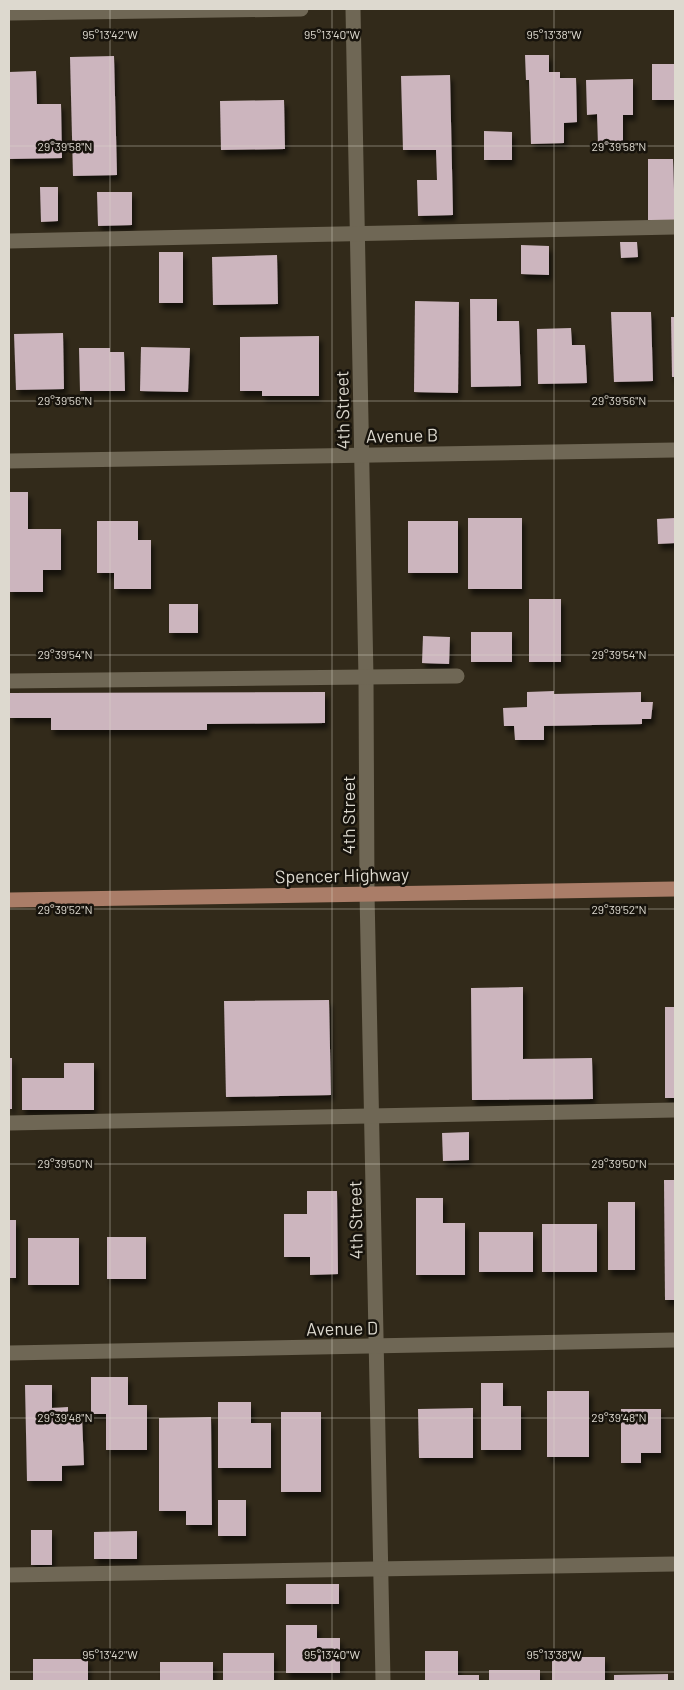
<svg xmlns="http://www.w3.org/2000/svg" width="684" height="1690" viewBox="0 0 684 1690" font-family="Barlow,sans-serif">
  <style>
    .building { fill: #ccb5be; filter: url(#shadow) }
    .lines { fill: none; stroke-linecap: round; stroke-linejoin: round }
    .minor { stroke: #6f6755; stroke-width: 15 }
    .major { stroke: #aa7d68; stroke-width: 15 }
    .ticks { fill: none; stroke: #ddd9cf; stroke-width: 1; stroke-opacity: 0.45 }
    .labels { text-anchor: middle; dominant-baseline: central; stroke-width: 5; stroke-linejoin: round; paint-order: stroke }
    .street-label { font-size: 18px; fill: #ddd9cf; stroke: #17130c }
    .ticks-label { font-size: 12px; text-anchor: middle; fill: #ddd9cf; stroke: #17130c; stroke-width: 5; stroke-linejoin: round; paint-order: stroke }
  </style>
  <defs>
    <filter id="shadow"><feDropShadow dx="3" dy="5.5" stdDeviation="2.5" flood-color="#0009"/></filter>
  </defs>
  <rect width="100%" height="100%" fill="#322a1a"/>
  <g class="building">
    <polygon points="525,55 549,55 549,72 560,72 560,78 576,78 577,122 564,123 564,143 531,144 529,80 526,80"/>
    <polygon points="114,56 117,175 73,176 70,57"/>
    <rect x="652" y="64" width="23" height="36"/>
    <polygon points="36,71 37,104 61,104 62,158 9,159 9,72"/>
    <polygon points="450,75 453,215 418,216 417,180 437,180 436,150 403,150 401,76"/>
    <polygon points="633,79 633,115 623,115 623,145 598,145 597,114 587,115 586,80"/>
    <polygon points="284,100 285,149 221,150 220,101"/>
    <polygon points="484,131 512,132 512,160 484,160"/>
    <polygon points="648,159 673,159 675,220 648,220"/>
    <polygon points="40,187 58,187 58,221 41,222"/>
    <polygon points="97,192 132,192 132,225 98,226"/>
    <polygon points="620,242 637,242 638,257 621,258"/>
    <polygon points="521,245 549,246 549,275 521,274"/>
    <rect x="159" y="252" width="24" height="51"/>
    <polygon points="277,255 278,304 213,305 212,257"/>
    <polygon points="470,299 497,299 497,321 519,321 521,386 471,387"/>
    <polygon points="415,301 459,302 458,393 414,392"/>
    <polygon points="611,312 651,312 653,381 614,382"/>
    <polygon points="671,317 675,317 675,377 672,377"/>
    <polygon points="571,328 572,345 585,345 587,383 538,384 537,329"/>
    <polygon points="63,333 64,389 16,390 14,334"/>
    <polygon points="319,336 319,396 262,396 262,391 240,391 240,337"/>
    <polygon points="141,347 190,348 188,392 140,391"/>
    <polygon points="79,348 110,348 110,352 124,352 125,391 80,391"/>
    <polygon points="9,492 28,492 28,529 61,529 61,570 43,570 43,592 9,592"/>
    <rect x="468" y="518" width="54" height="71"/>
    <polygon points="675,518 675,543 658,544 657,519"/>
    <polygon points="97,521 138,521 138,540 151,540 151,589 114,589 114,573 97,573"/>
    <rect x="408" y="521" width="50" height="52"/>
    <rect x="529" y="599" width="32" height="63"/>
    <rect x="169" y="604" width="29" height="29"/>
    <rect x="471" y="632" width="41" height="30"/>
    <polygon points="423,636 450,637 449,664 422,663"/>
    <polygon points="554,691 554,694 641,692 641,702 653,702 651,719 642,719 642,724 544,726 544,740 515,740 514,726 504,726 503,708 527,707 527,692"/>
    <polygon points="325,692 325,723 207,724 207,730 51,730 51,718 10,718 10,693"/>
    <polygon points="523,987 523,1059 592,1058 593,1099 472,1100 471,988"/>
    <polygon points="329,1000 331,1095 226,1097 224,1001"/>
    <rect x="665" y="1007" width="10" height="91"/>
    <rect x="9" y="1058" width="3" height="51"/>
    <polygon points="64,1063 94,1063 94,1110 22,1110 22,1078 64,1078"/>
    <polygon points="469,1132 469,1160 443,1161 442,1133"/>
    <polygon points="664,1180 675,1180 675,1300 665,1300"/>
    <polygon points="307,1191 337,1191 338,1274 310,1275 310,1257 284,1257 284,1214 307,1214"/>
    <polygon points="416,1198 443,1198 443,1223 465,1223 465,1275 416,1275"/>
    <rect x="608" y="1202" width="27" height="68"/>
    <rect x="9" y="1220" width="7" height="58"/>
    <rect x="542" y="1224" width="55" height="48"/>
    <rect x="479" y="1232" width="54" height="40"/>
    <rect x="107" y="1237" width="39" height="42"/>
    <rect x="28" y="1238" width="51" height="47"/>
    <polygon points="91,1377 128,1377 128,1405 147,1405 147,1450 106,1450 106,1414 91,1414"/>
    <polygon points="481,1383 503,1383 503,1406 521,1406 521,1450 481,1450"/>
    <polygon points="25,1385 52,1385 52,1408 68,1407 68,1417 82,1417 84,1465 62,1466 62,1481 27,1481"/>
    <rect x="547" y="1391" width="42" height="66"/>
    <polygon points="218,1402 251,1402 251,1423 271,1423 271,1468 218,1468"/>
    <polygon points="473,1408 473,1458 419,1458 418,1409"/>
    <polygon points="621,1409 661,1409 661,1453 641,1453 641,1463 621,1463"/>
    <rect x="281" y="1412" width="40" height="80"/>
    <polygon points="211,1417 212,1525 186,1525 186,1511 159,1511 159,1418"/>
    <rect x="218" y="1500" width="28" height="36"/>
    <rect x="31" y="1530" width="21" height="35"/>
    <polygon points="137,1531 137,1559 94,1559 94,1532"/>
    <rect x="286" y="1584" width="53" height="20"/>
    <polygon points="286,1625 317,1625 317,1638 340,1638 340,1673 286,1673"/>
    <polygon points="425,1651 458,1651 458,1675 479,1675 479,1681 425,1681"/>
    <rect x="223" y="1653" width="51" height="28"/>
    <rect x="552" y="1657" width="53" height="24"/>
    <rect x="33" y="1659" width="55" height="22"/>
    <rect x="160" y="1662" width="53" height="19"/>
    <rect x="489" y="1670" width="51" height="11"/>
    <polygon points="668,1674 668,1681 614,1681 614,1675"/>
  </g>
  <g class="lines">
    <g class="minor">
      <polyline points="353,9 366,678 367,893 383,1681"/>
      <polyline points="9,13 301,9"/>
      <polyline points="9,241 675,227"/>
      <polyline points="9,461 675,450"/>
      <polyline points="9,681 457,676"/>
      <polyline points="9,1123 675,1110"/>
      <polyline points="9,1353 675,1340"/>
      <polyline points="9,1575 675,1564"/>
    </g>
    <polyline class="major" points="9,900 675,889"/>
  </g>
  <path class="ticks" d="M110 9V1681M332 9V1681M554 9V1681M9 146H675M9 401H675M9 655H675M9 909H675M9 1164H675M9 1418H675M9 1672H675"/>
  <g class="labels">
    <g class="street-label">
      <text transform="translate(342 410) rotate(-91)">4th Street</text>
      <text transform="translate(402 435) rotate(-1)">Avenue B</text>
      <text transform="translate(348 815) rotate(-90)">4th Street</text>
      <text transform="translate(342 875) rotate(-1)">Spencer Highway</text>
      <text transform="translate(355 1220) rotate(-91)">4th Street</text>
      <text transform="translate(342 1328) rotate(-1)">Avenue D</text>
    </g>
  </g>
  <g class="ticks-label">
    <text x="110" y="39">95°13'42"W</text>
    <text x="332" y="39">95°13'40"W</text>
    <text x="554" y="39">95°13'38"W</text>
    <text x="65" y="151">29°39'58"N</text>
    <text x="619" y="151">29°39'58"N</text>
    <text x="65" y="405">29°39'56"N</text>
    <text x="619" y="405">29°39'56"N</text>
    <text x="65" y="659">29°39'54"N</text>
    <text x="619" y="659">29°39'54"N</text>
    <text x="65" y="914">29°39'52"N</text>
    <text x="619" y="914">29°39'52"N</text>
    <text x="65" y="1168">29°39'50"N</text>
    <text x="619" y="1168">29°39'50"N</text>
    <text x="65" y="1422">29°39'48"N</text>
    <text x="619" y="1422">29°39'48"N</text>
    <text x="110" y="1659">95°13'42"W</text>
    <text x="332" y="1659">95°13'40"W</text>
    <text x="554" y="1659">95°13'38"W</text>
  </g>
  <rect width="684" height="1690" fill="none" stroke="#ddd9cf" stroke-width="20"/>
</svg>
